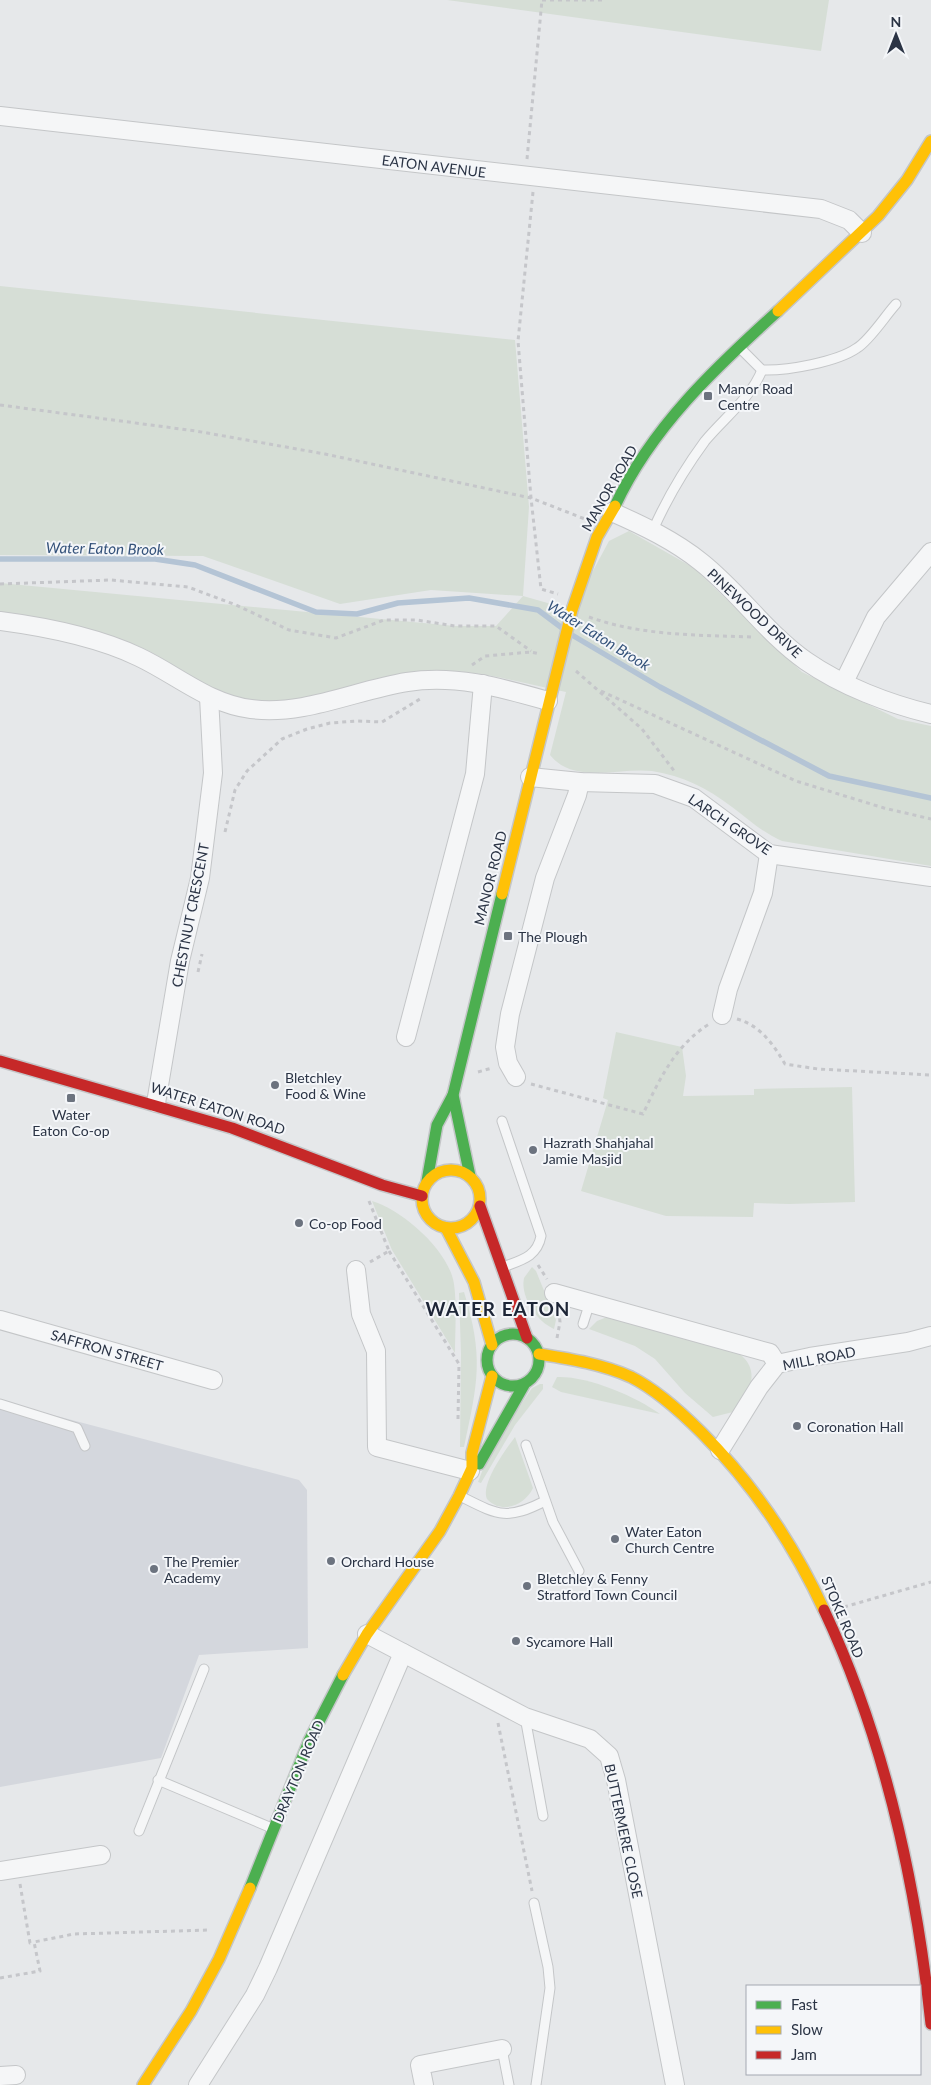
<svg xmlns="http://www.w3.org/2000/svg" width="931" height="2085" viewBox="0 0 931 2085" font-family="Lato,sans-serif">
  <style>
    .built { fill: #d4d7dd }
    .green { fill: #d6ded6 }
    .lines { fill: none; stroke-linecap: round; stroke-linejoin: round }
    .stream { stroke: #b4c4d5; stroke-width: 5.5 }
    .lane-casing { stroke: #c4c6c8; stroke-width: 11 }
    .street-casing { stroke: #c4c6c8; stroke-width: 20 }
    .fast-casing { stroke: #c4c6c8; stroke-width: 14 }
    .slow-casing { stroke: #c4c6c8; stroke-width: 14 }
    .jam-casing { stroke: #c4c6c8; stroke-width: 14 }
    .path { stroke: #c5c6ca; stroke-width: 3; stroke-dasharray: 4 4; stroke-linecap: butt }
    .lane { stroke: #f5f6f7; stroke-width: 9 }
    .street { stroke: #f5f6f7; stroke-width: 18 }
    .fast { stroke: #4caf50; stroke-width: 11 }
    .slow { stroke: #ffc107; stroke-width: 11 }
    .jam { stroke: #c62828; stroke-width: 11 }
    .poi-dot { fill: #6c737f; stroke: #f4f6f9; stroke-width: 2 }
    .labels { text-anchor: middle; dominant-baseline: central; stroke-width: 4; stroke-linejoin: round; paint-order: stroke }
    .street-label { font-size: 14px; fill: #2b3445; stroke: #f4f6f9 }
    .poi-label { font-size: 14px; fill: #2b3445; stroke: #f4f6f9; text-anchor: start }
    .water-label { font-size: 15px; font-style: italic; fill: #34527a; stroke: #f4f6f9 }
    .district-label { font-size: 19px; font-weight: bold; letter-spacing: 1px; fill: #1d2536; stroke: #f4f6f9 }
  </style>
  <rect width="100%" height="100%" fill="#e6e8ea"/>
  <polygon class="built" points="0,1401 299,1480 307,1490 308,1648 199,1655 161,1758 0,1787"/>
  <g class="green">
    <polygon points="447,0 829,0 821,51"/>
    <path d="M0 286 515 340 529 507 523 596 572 610 609 541 629 531 694 568 802 672 898 719 931 726V866L782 841C763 833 748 819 732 807 707 788 683 776 652 771 619 767 574 785 550 755L566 692C516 682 461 664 409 673 358 681 307 707 254 701 208 696 177 662 136 645 94 628 45 623 0 614V583L455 626H496L523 596 431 590 340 604 203 556 0 555Z"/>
    <polygon points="616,1032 682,1047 686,1076 683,1096 754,1095 754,1089 852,1087 855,1202 789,1204 754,1203 753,1217 666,1216 581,1191 608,1100 603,1098"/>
    <path d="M372 1201C402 1210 449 1250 454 1284 457 1306 455 1331 455 1353L392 1250Z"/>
    <path d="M532 1267 536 1271 556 1320 554 1329C537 1322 520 1297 524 1278Z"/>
    <path d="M464 1292C484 1357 478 1382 464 1447H460L461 1354 459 1293Z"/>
    <path d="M607 1317 737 1352C762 1369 751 1394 733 1412L713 1417 685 1393 655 1359 635 1346 589 1329 597 1321Z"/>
    <path d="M557 1377C588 1376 635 1396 660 1414L561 1392 552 1387Z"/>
    <polygon points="540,1384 543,1384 543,1389 515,1425 481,1483 478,1482 490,1451 532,1388"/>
    <path d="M515 1437 533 1488C525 1505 502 1515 487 1499 480 1484 506 1449 515 1437Z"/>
  </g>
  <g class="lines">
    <g class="stream">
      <polyline points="0,559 155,559 195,565 316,612 357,614 398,603 469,598 538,610 562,628"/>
      <polyline points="572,635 660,687 829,776 931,798"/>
    </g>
    <g class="lane-casing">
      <g id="lane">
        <path d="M739 347 762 370C787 371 837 362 857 348 870 340 885 316 896 304"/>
        <path d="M653 530C668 496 683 471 705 441 724 418 751 398 762 370"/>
        <path d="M502 1121 541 1236C537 1257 521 1260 503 1267"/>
        <polyline points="583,1324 590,1302"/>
        <polyline points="0,1404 77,1428 85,1446"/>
        <polyline points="526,1445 553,1522 579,1571"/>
        <path d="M460 1496C498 1515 506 1521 545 1501"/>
        <polyline points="525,1717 543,1816"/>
        <polyline points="158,1780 274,1829"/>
        <polyline points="139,1831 204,1669"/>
        <polyline points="534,1903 548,1967 550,1988 536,2085"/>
        <polyline points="502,2049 509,2085"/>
      </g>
    </g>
    <g class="street-casing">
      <g id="street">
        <polyline points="0,116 821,209 849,220 862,233"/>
        <path d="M612 512C644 526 675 541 701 562 739 592 767 634 806 661 842 686 889 704 931 714"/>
        <path d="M0 621C46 627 97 637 139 657 177 675 209 704 251 709 304 716 356 690 407 682 456 674 502 688 548 701"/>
        <polyline points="844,682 876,617 931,552"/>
        <polyline points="530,777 580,782 655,784 694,798 769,854 931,877"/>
        <polyline points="722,1015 728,989 763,893 769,854"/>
        <polyline points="406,1037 475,774 483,684"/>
        <polyline points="516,1077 508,1063 505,1047 510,1014 545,878 577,795 580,782"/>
        <polyline points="156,1103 180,961 200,878 213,773 209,697"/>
        <polyline points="356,1270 361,1314 376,1351 377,1447 470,1471"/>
        <polyline points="554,1293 770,1353 777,1364"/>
        <polyline points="0,1320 213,1380"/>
        <polyline points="720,1450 759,1387 777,1364 810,1357 908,1342 931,1336"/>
        <polyline points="367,1634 525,1717 590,1739 609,1756 616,1780 675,2085"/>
        <polyline points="0,1871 101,1855"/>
        <polyline points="0,2076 16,2075"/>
        <polyline points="198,2085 255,1995 268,1968 403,1653"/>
        <polyline points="424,2085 420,2065 502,2049"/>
      </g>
    </g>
    <g class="fast-casing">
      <g id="fast">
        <path d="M615 506C651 428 715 368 778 311"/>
        <polyline points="470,1176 453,1095 502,894"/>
        <polyline points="427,1181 437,1125 453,1095"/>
        <circle cx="513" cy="1360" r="26"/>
        <polyline points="479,1464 524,1385"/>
        <polyline points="250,1888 309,1741 343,1675"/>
      </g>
    </g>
    <g class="slow-casing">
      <g id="slow">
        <polyline points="778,311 878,216 907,180 931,141"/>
        <polyline points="502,894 572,610 597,537 615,506"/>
        <circle cx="451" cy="1199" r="29"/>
        <polyline points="446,1228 474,1282 492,1345"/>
        <path d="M539 1354C570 1359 602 1364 631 1377 657 1390 681 1412 702 1433 754 1485 793 1543 824 1610"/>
        <polyline points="343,1675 367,1634 440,1531 459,1496 472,1468 472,1453 492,1376"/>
        <polyline points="143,2085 191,2011 219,1959 250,1888"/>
      </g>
    </g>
    <g class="jam-casing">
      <g id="jam">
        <polyline points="0,1061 232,1128 382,1185 422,1196"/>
        <polyline points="480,1206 527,1338"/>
        <path d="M824 1610C884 1738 916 1883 931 2024"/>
      </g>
    </g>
    <g class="path">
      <polyline points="542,0 603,0"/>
      <polyline points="527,159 542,0"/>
      <polyline points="533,192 518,341 531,498 541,589 558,594"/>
      <polyline points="0,405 196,431 325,454 531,498 585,519"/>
      <polyline points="0,584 111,580 188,587 236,605 289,630 336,638 384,620 417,620 455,626 496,626 531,651"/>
      <path d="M589 617C643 636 696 635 753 637"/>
      <polyline points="472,665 485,656 531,652 540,654"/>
      <polyline points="576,671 642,729 675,772"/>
      <polyline points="601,691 796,781 884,808 931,819"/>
      <polyline points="225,832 235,790 247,771 282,739 307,729 330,723 357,721 382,722 420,699"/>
      <polyline points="198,972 202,954"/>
      <path d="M737 1019C761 1026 773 1044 785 1064L818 1069 931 1075"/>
      <polyline points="478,1072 492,1068"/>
      <path d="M531 1084 643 1114C660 1078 675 1046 709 1024"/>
      <polyline points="369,1201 389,1251 370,1262"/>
      <polyline points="389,1251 459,1364 458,1419"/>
      <polyline points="538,1265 547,1279"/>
      <polyline points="557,1338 560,1322 559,1312"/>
      <polyline points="844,1607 931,1582"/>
      <polyline points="498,1723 532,1891"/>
      <polyline points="20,1884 30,1943 34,1942"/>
      <polyline points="0,1978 40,1971 34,1942 74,1934 210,1930"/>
    </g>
    <use href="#lane" class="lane"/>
    <use href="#street" class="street"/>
    <use href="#fast" class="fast"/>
    <use href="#slow" class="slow"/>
    <use href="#jam" class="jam"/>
  </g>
  <g class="poi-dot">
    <rect x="703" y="391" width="10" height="10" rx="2.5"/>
    <rect x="503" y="931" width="10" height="10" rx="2.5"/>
    <circle cx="275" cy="1085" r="5"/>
    <rect x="66" y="1093" width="10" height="10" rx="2.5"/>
    <circle cx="533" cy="1150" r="5"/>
    <circle cx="299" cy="1223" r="5"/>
    <circle cx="797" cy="1426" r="5"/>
    <circle cx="615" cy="1539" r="5"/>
    <circle cx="331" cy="1561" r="5"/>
    <circle cx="154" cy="1569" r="5"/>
    <circle cx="527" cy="1586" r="5"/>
    <circle cx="516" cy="1641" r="5"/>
  </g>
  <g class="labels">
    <g class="street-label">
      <text transform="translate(434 166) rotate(7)">EATON AVENUE</text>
      <text transform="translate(609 488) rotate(-60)">MANOR ROAD</text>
      <text transform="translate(755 613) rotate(43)">PINEWOOD DRIVE</text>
      <text transform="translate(730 824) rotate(34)">LARCH GROVE</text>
      <text transform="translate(490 878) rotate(-76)">MANOR ROAD</text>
      <text transform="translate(190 915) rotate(-79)">CHESTNUT CRESCENT</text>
      <text transform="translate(218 1108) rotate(18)">WATER EATON ROAD</text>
      <text transform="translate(107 1350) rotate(16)">SAFFRON STREET</text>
      <text transform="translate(819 1358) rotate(-11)">MILL ROAD</text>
      <text transform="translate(843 1617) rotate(67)">STOKE ROAD</text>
      <text transform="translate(298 1771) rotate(-67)">DRAYTON ROAD</text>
      <text transform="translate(624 1831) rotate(78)">BUTTERMERE CLOSE</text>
    </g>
    <g class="poi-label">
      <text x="718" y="388">Manor Road<tspan x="718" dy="16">Centre</tspan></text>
      <text x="518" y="936">The Plough</text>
      <text x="285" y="1077">Bletchley<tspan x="285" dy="16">Food &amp; Wine</tspan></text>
      <text x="71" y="1114" text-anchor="middle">Water<tspan x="71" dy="16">Eaton Co-op</tspan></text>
      <text x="543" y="1142">Hazrath Shahjahal<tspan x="543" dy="16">Jamie Masjid</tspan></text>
      <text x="309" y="1223">Co-op Food</text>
      <text x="807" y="1426">Coronation Hall</text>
      <text x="625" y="1531">Water Eaton<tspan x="625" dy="16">Church Centre</tspan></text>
      <text x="164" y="1561">The Premier<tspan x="164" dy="16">Academy</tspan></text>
      <text x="341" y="1561">Orchard House</text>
      <text x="537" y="1578">Bletchley &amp; Fenny<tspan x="537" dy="16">Stratford Town Council</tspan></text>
      <text x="526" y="1641">Sycamore Hall</text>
    </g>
    <g class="water-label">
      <text transform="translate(105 548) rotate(1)">Water Eaton Brook</text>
      <text transform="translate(599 635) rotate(32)">Water Eaton Brook</text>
    </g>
    <g class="district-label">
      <text x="498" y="1308">WATER EATON</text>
    </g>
  </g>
  <rect x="746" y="1985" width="175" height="90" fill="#f4f6f9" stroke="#a4a8b1"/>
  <rect x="756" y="2001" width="25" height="8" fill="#4caf50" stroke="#a4a8b1"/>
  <text x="791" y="2010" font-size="15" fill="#2b3445">Fast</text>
  <rect x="756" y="2026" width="25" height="8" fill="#ffc107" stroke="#a4a8b1"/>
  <text x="791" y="2035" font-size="15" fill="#2b3445">Slow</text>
  <rect x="756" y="2051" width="25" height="8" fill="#c62828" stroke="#a4a8b1"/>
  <text x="791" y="2060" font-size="15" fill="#2b3445">Jam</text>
  <g transform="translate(896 35)" stroke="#f4f6f9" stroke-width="4" paint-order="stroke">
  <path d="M0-4L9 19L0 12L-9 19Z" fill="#2b3445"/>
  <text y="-8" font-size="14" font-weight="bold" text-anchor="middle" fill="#2b3445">N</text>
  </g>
</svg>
